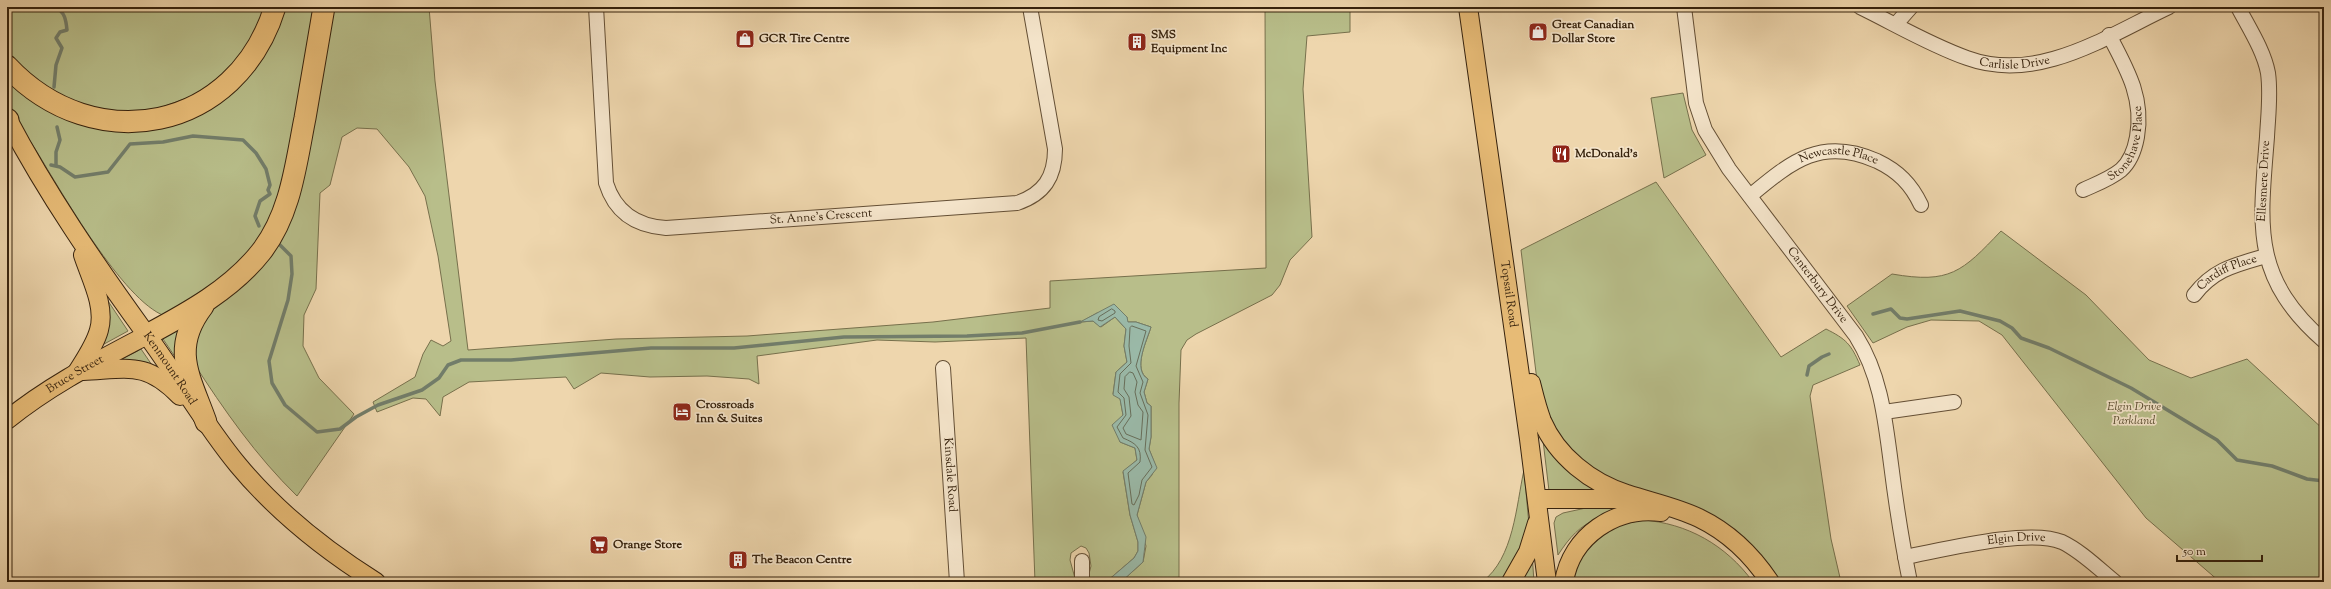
<svg xmlns="http://www.w3.org/2000/svg" width="2331" height="589" viewBox="0 0 2331 589" font-family="'Sorts Mill Goudy',serif">
  <style>
    .green { fill: #b8be8a; stroke: #77704c }
    .water { fill: #9ab9a8; stroke: #727d6a }
    .lines { fill: none; stroke-linecap: round; stroke-linejoin: round }
    .shore { stroke: #686e5a; stroke-width: 1 }
    .stream { stroke: #727d6a; stroke-width: 3.5 }
    .minor-casing { stroke: #644f35; stroke-width: 16 }
    .major-casing { stroke: #36220d; stroke-width: 20 }
    .highway-casing { stroke: #36220d; stroke-width: 23 }
    .minor { stroke: #f4e4ca; stroke-width: 14 }
    .major { stroke: #e7bb76; stroke-width: 18 }
    .highway { stroke: #e7bb76; stroke-width: 21 }
    .labels { text-anchor: middle; dominant-baseline: central; stroke-width: 3.5; stroke-linejoin: round; paint-order: stroke }
    .poi-label { font-size: 12px; font-weight: bold; fill: #36220d; stroke: #f4e4ca; text-anchor: start }
    .street-label { font-size: 12px; fill: #36220d; stroke: #f4e4ca }
    .park-label { font-size: 12px; font-style: italic; fill: #56492c; stroke: #f4e4ca }
  </style>
  <rect width="100%" height="100%" fill="#eed6ad"/>
  <filter id="stains"><feTurbulence type="fractalNoise" baseFrequency=".005" numOctaves="4"/><feColorMatrix values="0 0 0 0 .2 0 0 0 0 .09 0 0 0 0 .02 0 0 0 .5 -.17"/></filter>
  <radialGradient id="worn" r=".72"><stop offset=".6" stop-color="#630" stop-opacity="0"/><stop offset="1" stop-color="#630" stop-opacity=".3"/></radialGradient>
  <g class="green">
    <polygon points="7,7 270,7 259,35 212,89 140,115 70,106 7,59"/>
    <path d="M282 7H319L280 206 242 266 165 316C123 301 61 191 37 152 29 139 11 113 7 99 5 92 7 82 7 75L54 112H193Z"/>
    <path d="M330 7H429L435 81 468 350 616 339 747 336 933 322 1050 308V281L1266 268 1265 7H1350V32L1307 36 1303 89 1312 237 1290 260 1280 285 1272 295 1196 334 1187 340 1181 350 1179 403V581L1180 582H1121L1143 562 1146 546 1137 515 1146 482 1152 475 1154 462 1149 449 1151 437V406L1147 403 1144 392 1148 379C1132 369 1147 341 1151 327L1136 322H1127V317L1122 312 1097 313 1081 322 1093 321 1101 327 1115 317 1126 329 1124 346 1127 362 1116 372 1113 394 1120 398 1123 415 1120 442 1135 448 1137 460 1123 472 1130 515 1138 542V551L1134 558 1106 582H1087L1091 566 1089 553 1086 548 1081 546 1071 553 1070 560 1076 582H1035L1026 338 935 342 877 340 757 356 759 384 749 379 707 376 650 377 601 373 574 389 566 377 469 382 443 397 440 416 426 399 413 398 377 412 373 402 415 377 423 354 431 340 443 346 451 341 438 256 425 196 409 167 377 129 357 128 342 137 330 185 320 193 316 289 304 315 303 346 319 378 354 414 297 496C256 456 224 410 193 362L200 317 268 252Z"/>
    <polygon points="1683,93 1692,130 1706,155 1664,178 1651,98"/>
    <path d="M1656 182 1781 357 1826 329C1846 339 1851 344 1860 365L1813 385 1810 396 1831 539 1841 582H1777L1757 553 1618 486 1567 450 1539 397 1521 250Z"/>
    <path d="M2001 231 2086 295 2149 360 2191 378 2247 359 2324 430V582H2220L2146 518 2002 335 1979 321 1931 320 1907 327 1873 343 1847 306 1892 274C1950 284 1962 272 2001 231Z"/>
    <polygon points="98,286 128,331 95,349"/>
    <polygon points="186,319 182,367 161,336"/>
    <polygon points="141,349 154,368 108,366"/>
    <polygon points="1542,432 1605,490 1550,499"/>
    <path d="M1524 470 1529 525 1524 545 1504 582H1482C1514 558 1516 506 1524 470Z"/>
    <path d="M1609 503 1660 512 1599 518C1580 525 1569 538 1558 555L1554 523 1556 517 1563 513Z"/>
    <path d="M1642 520C1687 523 1726 545 1753 582H1568L1593 531Z"/>
    <polygon points="1532,553 1534,582 1517,582"/>
  </g>
  <path class="water" d="M1114 304 1127 317 1128 322H1136L1151 327C1147 340 1132 370 1148 379L1144 392 1147 403 1151 406V437L1149 449 1157 468 1146 482 1137 515 1146 537 1143 562 1121 582H1106L1134 558 1138 551V542L1130 515 1123 471 1137 460 1135 448 1120 442 1112 425 1123 415 1120 399 1113 395 1116 372 1127 362 1124 346 1126 329 1115 317 1100 327 1093 321 1080 322Z"/>
  <g class="lines">
    <g class="shore">
      <polygon points="1112,309 1115,311 1115,313 1102,321 1098,320 1099,317"/>
      <path d="M1132 326 1146 331 1136 366 1143 382 1140 393 1148 415 1145 450 1152 467 1142 480 1139 495 1134 505 1132 504 1128 473 1140 462C1142 447 1135 443 1123 438L1117 427 1126 415 1124 398 1118 392 1120 374 1131 363 1129 346 1130 328Z"/>
      <polygon points="1130,372 1133,373 1137,382 1135,392 1138,405 1143,412 1141,440 1126,434 1123,428 1131,416 1129,397 1124,389 1125,377"/>
    </g>
    <g class="stream">
      <path d="M54 87 56 65 62 48 56 38 60 32 67 30C66 20 65 12 55 7"/>
      <polyline points="51,165 60,167 75,177 108,172 130,144 163,142 193,136 243,140 256,153 266,169 270,185 268,190 270,194 260,201 255,216 259,226"/>
      <polyline points="56,165 56,152 60,140 57,127"/>
      <polyline points="280,245 291,256 292,274 288,300 269,361 272,383 285,405 317,432 340,429 356,417 378,405 422,390 439,378 448,365 461,360 511,360 651,348 734,348 844,337 967,336 1022,333 1080,322"/>
      <polyline points="1873,314 1891,309 1900,318 1907,319 1960,311 2000,321 2012,328 2021,338 2049,348 2131,388 2217,440 2237,460 2272,466 2307,479 2324,481"/>
      <polyline points="1807,375 1809,366 1822,357 1829,354"/>
    </g>
    <g class="minor-casing">
      <g id="minor">
        <path id="s1" d="M596 7 606 183C615 212 636 226 666 228L1017 203C1044 194 1055 177 1055 149L1030 7"/>
        <path id="s2" d="M1684 7 1696 103 1705 130 1729 169 1856 336C1881 376 1885 419 1891 464 1896 504 1902 543 1910 582"/>
        <path id="s3" d="M1860 7C1895 24 1930 45 1967 58 2038 84 2107 36 2169 7"/>
        <path d="M2238 7C2249 28 2264 51 2268 73 2271 95 2268 116 2267 137 2260 226 2251 277 2324 341"/>
        <polyline points="1896,24 1911,7"/>
        <path id="s4" d="M2083 190C2096 184 2110 179 2121 170 2130 162 2135 148 2137 137 2144 98 2127 69 2109 35"/>
        <path id="s5" d="M1750 196C1791 162 1821 136 1877 161 1898 171 1911 184 1921 205"/>
        <path id="s6" d="M2194 295C2214 269 2235 265 2266 256"/>
        <path id="s7" d="M943 368 957 582"/>
        <polyline points="1884,412 1954,402"/>
        <path id="s8" d="M1905 557C1943 550 2028 528 2062 542 2081 551 2099 569 2115 582"/>
        <polyline points="1082,561 1082,582"/>
      </g>
    </g>
    <g class="major-casing">
      <g id="major">
        <path id="s9" d="M1468 7 1529 439 1547 582"/>
        <path id="s10" d="M7 118C47 194 96 265 146 334 178 377 204 424 238 465 277 512 325 550 376 582"/>
        <path d="M83 371C129 369 146 361 180 396"/>
        <path d="M77 372C85 359 95 345 99 330 106 306 90 277 83 255"/>
        <path d="M1531 383C1534 395 1537 408 1542 421 1557 456 1591 483 1627 494 1651 502 1676 507 1699 518 1728 532 1752 555 1770 582"/>
        <path id="s11" d="M7 420C50 385 98 361 147 335"/>
        <polyline points="1537,499 1626,499"/>
        <polyline points="1511,582 1528,552 1537,523"/>
        <path d="M1564 582C1571 536 1616 506 1661 512"/>
      </g>
    </g>
    <g class="highway-casing">
      <g id="highway">
        <path d="M7 66C95 160 237 131 275 7"/>
        <polyline points="7,119 8,120"/>
        <path d="M203 306C170 349 190 377 206 422"/>
        <path d="M147 335C188 313 232 289 261 252 291 214 296 163 305 118 311 81 318 44 324 7"/>
      </g>
    </g>
    <use href="#minor" class="minor"/>
    <use href="#major" class="major"/>
    <use href="#highway" class="highway"/>
  </g>
  <defs>
    <g id="shop-square" transform="scale(1)"><rect x="-9" y="-9" width="18" height="18" rx="4" fill="#8f2418" stroke="#f4e4ca"/><path d="M-5-2.5h2.3a2.7 3.5 0 0 1 5.4 0H5L5.5 6h-11ZM-1.5-2.5h3a1.5 2.3 0 0 0-3 0Z" fill="#fff"/></g>
    <g id="building-square" transform="scale(1)"><rect x="-9" y="-9" width="18" height="18" rx="4" fill="#8f2418" stroke="#f4e4ca"/><path d="M-4-6H4V6H1V3H-1V6H-4ZM-2.5-4.3h1.7v1.8h-1.7ZM.8-4.3h1.7v1.8H.8ZM-2.5-1h1.7V.8h-1.7ZM.8-1h1.7V.8H.8Z" fill="#fff"/></g>
    <g id="restaurant-square" transform="scale(1)"><rect x="-9" y="-9" width="18" height="18" rx="4" fill="#8f2418" stroke="#f4e4ca"/><path d="M-5-6h1v4h1v-4h1v4h1v-4h1v5L-1.5 .5V6h-2V.5L-5-1ZM5-6V6H3V1.5H1.5Q1.5-4 5-6Z" fill="#fff"/></g>
    <g id="hotel-square" transform="scale(1)"><rect x="-9" y="-9" width="18" height="18" rx="4" fill="#8f2418" stroke="#f4e4ca"/><path d="M-6-4.5h1.5V1H6V5H4.5V3h-9V5H-6ZM-4 0a1.8 1.8 0 1 1 3.6 0ZM.5 0V-2.5h3Q6-2.5 6 0Z" fill="#fff"/></g>
    <g id="supermarket-square" transform="scale(1)"><rect x="-9" y="-9" width="18" height="18" rx="4" fill="#8f2418" stroke="#f4e4ca"/><path d="M-6-5.5h2.5l.6 2H6L4.5 2H-2.5L-4.4-4H-6ZM-1.5 3.2a1.3 1.3 0 1 0 .1 0ZM3 3.2a1.3 1.3 0 1 0 .1 0Z" fill="#fff"/></g>
  </defs>
  <g fill-rule="evenodd">
    <use href="#shop-square" x="1538" y="32"/>
    <use href="#shop-square" x="745" y="39"/>
    <use href="#building-square" x="1137" y="42"/>
    <use href="#restaurant-square" x="1561" y="154"/>
    <use href="#hotel-square" x="682" y="412"/>
    <use href="#supermarket-square" x="599" y="545"/>
    <use href="#building-square" x="738" y="560"/>
  </g>
  <g class="labels">
    <g class="poi-label">
      <text x="1552" y="25">Great Canadian<tspan x="1552" dy="14">Dollar Store</tspan></text>
      <text x="1151" y="35">SMS<tspan x="1151" dy="14">Equipment Inc</tspan></text>
      <text x="759" y="39">GCR Tire Centre</text>
      <text x="1575" y="154">McDonald's</text>
      <text x="696" y="405">Crossroads<tspan x="696" dy="14">Inn &amp; Suites</tspan></text>
      <text x="613" y="545">Orange Store</text>
      <text x="752" y="560">The Beacon Centre</text>
    </g>
    <g class="street-label">
      <text stroke="none"><textPath href="#s3" startOffset="167">Carlisle Drive</textPath></text>
      <text stroke="none"><textPath href="#s4" startOffset="70">Stonehave Place</textPath></text>
      <text stroke="none"><textPath href="#s5" startOffset="102">Newcastle Place</textPath></text>
      <text transform="translate(2264 181) rotate(-87)">Ellesmere Drive</text>
      <text stroke="none"><textPath href="#s1" startOffset="412">St. Anne's Crescent</textPath></text>
      <text stroke="none"><textPath href="#s6" startOffset="41">Cardiff Place</textPath></text>
      <text stroke="none"><textPath href="#s2" startOffset="317">Canterbury Drive</textPath></text>
      <text stroke="none"><textPath href="#s9" startOffset="290">Topsail Road</textPath></text>
      <text stroke="none"><textPath href="#s10" startOffset="299">Kenmount Road</textPath></text>
      <text stroke="none"><textPath href="#s11" startOffset="82">Bruce Street</textPath></text>
      <text stroke="none"><textPath href="#s7" startOffset="107">Kinsdale Road</textPath></text>
      <text stroke="none"><textPath href="#s8" startOffset="113">Elgin Drive</textPath></text>
    </g>
    <g class="park-label">
      <text x="2134" y="407">Elgin Drive<tspan x="2134" dy="14">Parkland</tspan></text>
    </g>
  </g>
  <rect width="2331" height="589" fill="none" stroke="#eed6ad" stroke-width="24"/>
  <rect x="8" y="8" width="2315" height="573" fill="none" stroke="#36220d" stroke-width="2"/>
  <rect x="12" y="12" width="2307" height="565" fill="none" stroke="#36220d"/>
  <path d="M2177 555v6h85v-6" fill="none" stroke="#36220d" stroke-width="2"/>
  <text x="2183" y="555" font-size="12" fill="#36220d" stroke="#f4e4ca" stroke-width="3" paint-order="stroke">50 m</text>
  <rect width="100%" height="100%" filter="url(#stains)"/>
  <rect width="100%" height="100%" fill="url(#worn)"/>
</svg>
